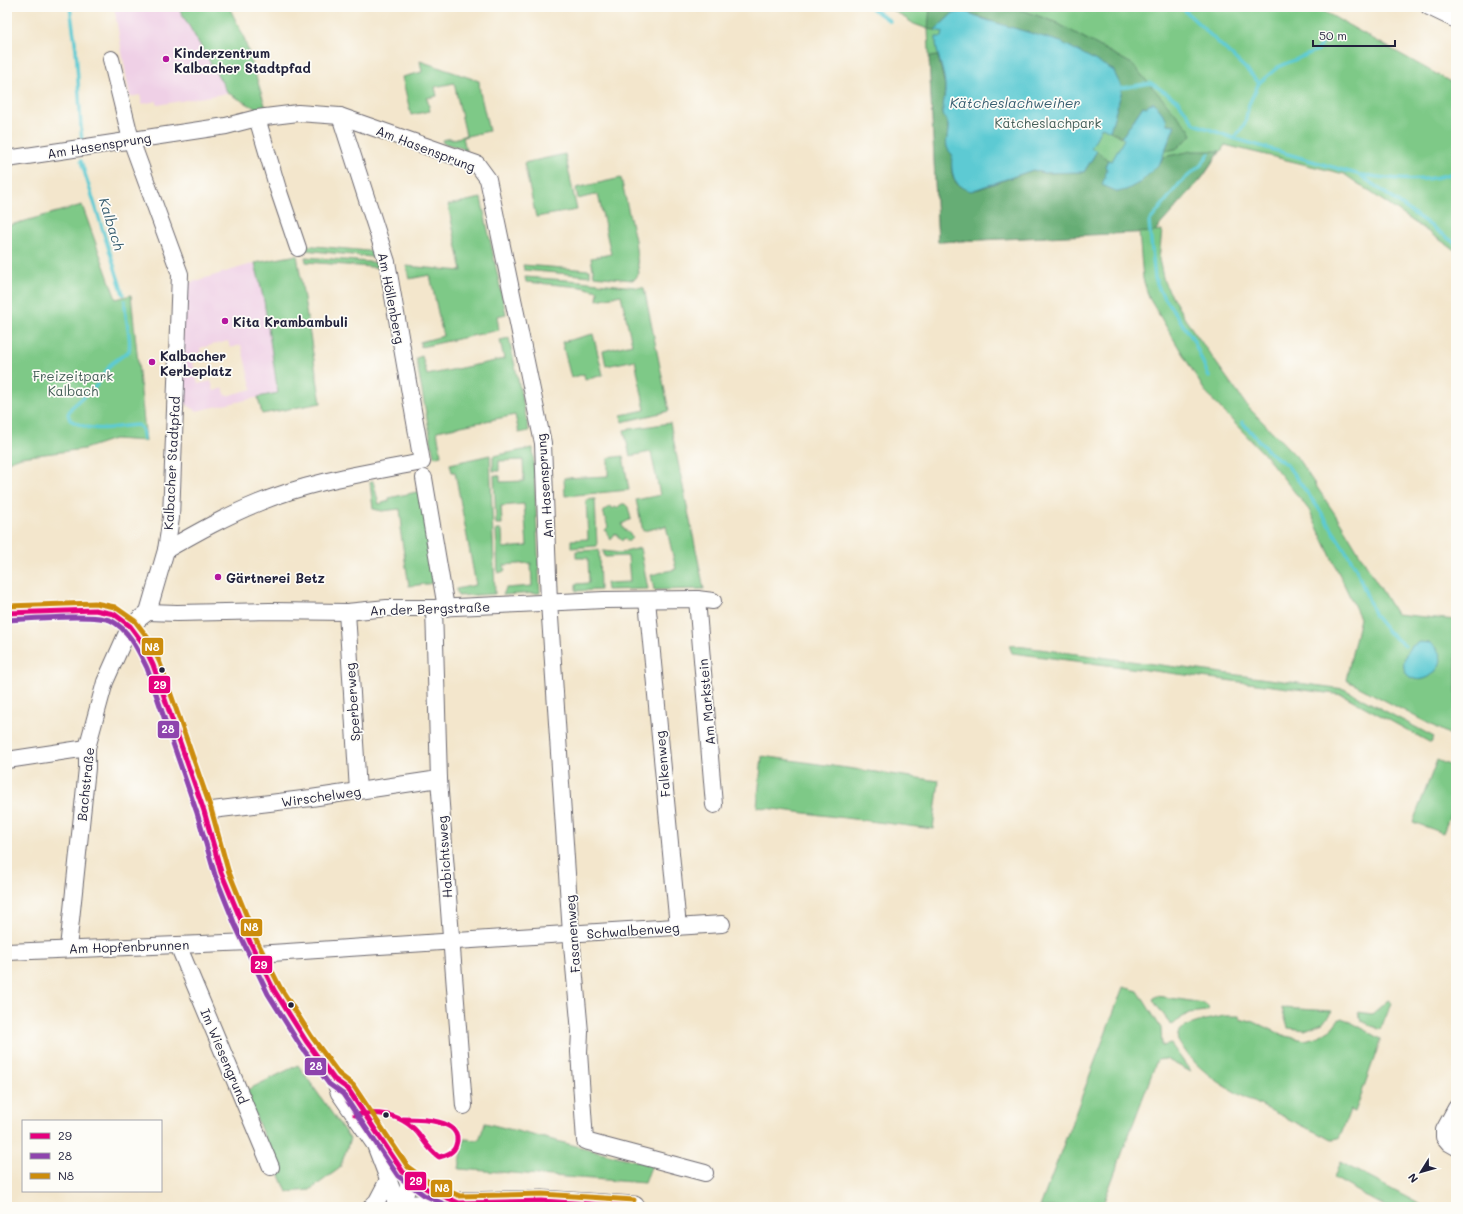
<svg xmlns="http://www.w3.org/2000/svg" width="1463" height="1214" viewBox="0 0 1463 1214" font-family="Mali,sans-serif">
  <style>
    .built { fill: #efd0e6; fill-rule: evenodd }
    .green { fill: #7ec987; stroke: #507661 }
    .forest { fill: #66ad74; stroke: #446858 }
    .water { fill: #5dcad3; stroke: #407687 }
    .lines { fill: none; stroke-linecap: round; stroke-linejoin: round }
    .stream { stroke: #5dcad3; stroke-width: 3.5 }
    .minor-casing { stroke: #6b676e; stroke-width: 18 }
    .major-casing { stroke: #6b676e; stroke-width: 23 }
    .minor { stroke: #fff; stroke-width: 16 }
    .major { stroke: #fff; stroke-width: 21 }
    .bus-1-casing { stroke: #fdfcf7; stroke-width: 8 }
    .bus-2-casing { stroke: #fdfcf7; stroke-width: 8 }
    .bus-3-casing { stroke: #fdfcf7; stroke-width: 8 }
    .bus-1 { stroke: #e5007d; stroke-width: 5 }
    .bus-2 { stroke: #8e44ad; stroke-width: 5 }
    .bus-3 { stroke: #cc8c0c; stroke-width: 5 }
    .poi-dot { fill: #b5179e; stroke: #fdfcf7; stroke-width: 1.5 }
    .bus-dot { fill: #22223b; stroke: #fdfcf7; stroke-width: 1.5 }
    .labels { text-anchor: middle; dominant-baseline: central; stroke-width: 3.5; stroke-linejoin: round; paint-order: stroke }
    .poi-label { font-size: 13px; font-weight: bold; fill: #22223b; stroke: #fdfcf7; text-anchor: start }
    .park-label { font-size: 13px; fill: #425c56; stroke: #fdfcf7 }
    .street-label { font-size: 13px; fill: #22223b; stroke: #fdfcf7 }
    .water-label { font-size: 14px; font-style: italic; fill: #375d70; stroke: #fdfcf7 }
    .line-badge { stroke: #fdfcf7; stroke-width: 1.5 }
    .badge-label { font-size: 11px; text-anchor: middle; font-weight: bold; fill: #fff }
  </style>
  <rect width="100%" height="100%" fill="#fdfcf7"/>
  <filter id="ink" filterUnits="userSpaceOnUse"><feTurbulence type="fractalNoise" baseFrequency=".025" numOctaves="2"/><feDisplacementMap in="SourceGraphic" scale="8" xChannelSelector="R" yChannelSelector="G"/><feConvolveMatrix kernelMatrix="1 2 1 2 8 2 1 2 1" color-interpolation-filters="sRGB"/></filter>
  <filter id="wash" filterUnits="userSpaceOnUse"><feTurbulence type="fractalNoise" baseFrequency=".012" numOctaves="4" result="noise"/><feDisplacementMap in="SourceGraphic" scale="16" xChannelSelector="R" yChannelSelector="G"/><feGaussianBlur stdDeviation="0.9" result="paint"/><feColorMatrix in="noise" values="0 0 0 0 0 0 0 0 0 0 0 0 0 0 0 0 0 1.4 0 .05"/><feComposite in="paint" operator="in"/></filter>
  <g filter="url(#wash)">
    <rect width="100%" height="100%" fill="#f3e6cc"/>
    <g class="built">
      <polygon points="114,7 178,7 228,93 157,105 157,101 142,104 140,95 130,97"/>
      <path d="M255 263 264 301 278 393 196 411 180 400 183 285ZM228 341 230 348 241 345 252 389 226 396 223 388 214 391 211 381 198 384 191 355 201 352 200 348Z"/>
    </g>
    <g class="green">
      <polygon points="178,7 229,7 243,35 266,108 255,108 228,93"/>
      <polygon points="888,7 1316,7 1456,85 1456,251 1344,174 1225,145 1202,178 1154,231 1162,230 1159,259 1164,282 1185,319 1247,406 1296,456 1341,523 1396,614 1456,620 1456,738 1346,680 1360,618 1342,580 1309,510 1264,454 1206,393 1149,298 1143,279 1139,232 938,242 928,29 914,24"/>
      <polygon points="420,61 479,81 480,92 489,131 463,137 466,151 461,148 443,143 442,140 451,138 451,140 466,135 454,83 435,87 437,96 427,98 430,111 411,115 402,77 422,72"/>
      <polygon points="565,154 577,210 536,217 524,163"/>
      <polygon points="621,178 635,240 638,266 639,273 635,279 632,280 594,276 591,258 611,254 609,245 598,194 578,199 576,188"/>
      <polygon points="481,198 506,314 497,316 499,330 421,347 420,342 443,336 430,275 409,279 406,266 462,271 448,205"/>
      <polygon points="82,205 116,299 131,295 146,441 114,439 84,449 21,457 10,461 7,463 7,226"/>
      <polygon points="304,245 379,252 380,258 305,250"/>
      <polygon points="297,255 321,403 262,414 258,397 278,393 264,301 255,263"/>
      <polygon points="305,257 383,263 384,268 306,262"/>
      <polygon points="523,265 590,270 590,276 524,270"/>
      <polygon points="525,277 580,281 644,288 669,411 622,422 621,415 645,410 635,360 606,366 603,351 632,344 621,295 597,300 598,291 581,287 526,282"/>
      <polygon points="593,334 603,375 585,380 584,374 571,378 562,342"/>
      <polygon points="509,338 529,431 519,433 515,415 437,431 441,455 434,457 416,358 422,356 427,375 495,361 504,359 500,340"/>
      <polygon points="670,423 704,589 654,590 651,575 676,569 666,526 643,531 636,500 660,495 651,452 630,456 624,430"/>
      <polygon points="533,448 540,593 503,595 506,588 532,586 531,563 504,565 505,571 498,573 496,530 502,530 503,548 527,546 524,504 501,506 502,524 496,524 494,475 500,476 500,482 524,481 523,460 499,461 499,471 493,471 493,456"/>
      <polygon points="490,455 495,594 458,596 456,589 476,585 455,472 452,472 450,464"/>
      <polygon points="623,456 629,490 565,496 564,478 608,476 608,458"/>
      <polygon points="373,481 379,504 389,501 389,498 421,491 436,583 409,586 400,528 402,527 400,509 382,511 373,509 370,482"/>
      <polygon points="595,499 597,546 571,548 571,540 588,539 586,500"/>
      <polygon points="622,504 625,504 628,507 631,519 622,524 623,528 633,537 628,542 624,538 622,541 615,533 611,540 605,530 608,527 603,511 610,506 612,509 615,507 617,508 619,506"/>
      <polygon points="640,548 648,589 607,590 606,583 630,582 628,556 605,557 603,551 621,553"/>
      <polygon points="599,550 600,590 576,591 576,584 589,583 588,558 576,558 576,551"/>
      <polygon points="1009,645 1344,689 1434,737 1431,743 1343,695 1012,653"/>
      <polygon points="762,756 939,781 933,829 757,807"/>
      <polygon points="1437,760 1456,768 1456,800 1443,833 1413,822"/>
      <polygon points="1123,987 1138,991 1161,1028 1162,1046 1171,1044 1191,1072 1166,1059 1157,1060 1102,1207 1040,1207"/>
      <polygon points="1157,996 1204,1003 1208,1006 1209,1009 1206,1011 1189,1013 1172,1024 1170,1023 1157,1006 1153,999"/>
      <polygon points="1388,1000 1392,1003 1380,1030 1362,1021 1358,1012 1372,1014"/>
      <polygon points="1282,1008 1332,1011 1323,1023 1305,1030 1288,1028"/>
      <path d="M1224 1016H1239L1240 1019 1251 1022V1020L1285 1036 1305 1040 1319 1036 1332 1028 1338 1020 1343 1018 1369 1032 1381 1039 1355 1112 1350 1110 1339 1139 1332 1140C1313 1131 1293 1121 1274 1112 1242 1096 1204 1079 1183 1048 1179 1043 1175 1039 1179 1032 1184 1024 1214 1018 1224 1016Z"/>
      <polygon points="298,1065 350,1139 340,1168 310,1190 287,1192 245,1091"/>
      <polygon points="485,1123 652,1165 645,1183 459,1169 464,1139 479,1140"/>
      <polygon points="1340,1162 1425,1207 1386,1207 1334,1178"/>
    </g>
    <g class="forest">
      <polygon points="930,7 1014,7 1055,22 1132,64 1189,129 1192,135 1176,149 1165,151 1174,126 1167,124 1146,107 1143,106 1122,137 1110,131 1122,90 1113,70 1088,57 964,11 952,14 935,30 928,29"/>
      <path d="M938 56 945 86 943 114 948 124V139L946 145C947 148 951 151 952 153 954 159 951 167 952 173 954 187 967 192 979 189L1033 170 1044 173 1084 172 1097 151 1108 160 1105 166 1160 163 1163 157 1192 151H1220L1202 178 1154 232 938 242 929 57Z"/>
    </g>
    <g class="water">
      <path d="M964 11 980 18 1061 42 1113 70 1122 88 1121 94 1110 131 1102 127 1091 148 1097 151 1084 172 1044 173 1033 170 971 191C951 185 951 172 952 154 942 146 949 136 948 125 947 121 944 118 943 114 942 104 946 95 945 85 944 69 935 53 936 37H942L943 32 935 30 952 14Z"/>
      <polygon points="1154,102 1166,118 1167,124 1175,125 1160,163 1141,182 1126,190 1118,192 1102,185 1107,170 1105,166 1108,160 1112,161 1124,139 1122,137 1143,106 1146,107"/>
      <path d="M1419 642 1431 643C1439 651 1445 658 1437 669 1425 688 1397 680 1405 657 1406 654 1407 651 1409 649 1411 646 1416 644 1419 642Z"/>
    </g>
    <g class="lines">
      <g class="stream">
        <polyline points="70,7 76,49 82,143"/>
        <polyline points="870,7 890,21"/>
        <polyline points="1181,7 1245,68 1259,83"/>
        <polyline points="1122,88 1151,83 1178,101 1195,124 1233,138 1360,175 1456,244"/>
        <polyline points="1233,138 1240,131 1245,123 1249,104 1259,83 1278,67 1318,50 1324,38"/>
        <polyline points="81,161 123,294"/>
        <path d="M1362 175C1394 179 1425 184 1456 172"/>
        <path d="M125 301C124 319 132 334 129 351L111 364 96 386 71 408 68 414 70 420C97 435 110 426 138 425L142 429 144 439"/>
        <polyline points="1209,377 1193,339 1160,291 1155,278 1149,222 1180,183 1201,165 1209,154"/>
        <polyline points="1242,422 1269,452 1287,465 1319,509 1355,566 1375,616 1388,632 1405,646"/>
      </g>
    </g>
  </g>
  <g filter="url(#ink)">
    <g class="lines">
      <g class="minor-casing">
        <g id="minor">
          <polyline points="1429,7 1456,20"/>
          <polyline points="257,118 278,189 298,248"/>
          <polyline points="7,159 226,126 257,118 298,113 340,116 477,164 488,179 543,443 549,602 571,934 580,1032 579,1052 585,1141 705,1173"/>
          <polyline points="424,478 446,608"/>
          <path d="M166 550C196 533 226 516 258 503 310 481 367 473 422 462L387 262 340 116"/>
          <polyline points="697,599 714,805"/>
          <polyline points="647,600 678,927"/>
          <polyline points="434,608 439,779 464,1106"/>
          <polyline points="148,612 177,613 270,611 347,612 387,608 434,608 604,600 697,599 713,601"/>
          <polyline points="347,612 358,791"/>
          <polyline points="7,613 95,610 114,614 130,626 142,642 153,665 204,811 221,872 241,922 274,990 286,1009 306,1041 334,1079 339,1093 375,1145 393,1192 396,1207"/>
          <polyline points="7,760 87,748"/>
          <polyline points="204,811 311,798 439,779"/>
          <polyline points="178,945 271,1167"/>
          <polyline points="68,948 87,768 87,748 105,682 130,626 148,612 166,550 171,518 180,274 131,140 111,59"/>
          <polyline points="7,952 250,942"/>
          <polyline points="256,954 722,924"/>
          <polyline points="1456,1108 1444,1130 1444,1137 1449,1143 1456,1147"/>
          <path d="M376 1130C383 1142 407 1173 408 1185 408 1193 401 1200 397 1207"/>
          <polyline points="403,1172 427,1189 459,1203"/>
          <polyline points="371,1207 377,1201 388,1180"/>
        </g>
      </g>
      <g class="major-casing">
        <polyline id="major" points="402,1207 459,1203 542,1201 634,1207"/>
      </g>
      <use href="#minor" class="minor"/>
      <use href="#major" class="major"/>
      <g class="bus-1-casing">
        <g id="bus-1">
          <polyline points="7,613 95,610 114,614 130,626 142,642 153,665 204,811 221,872 250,942 274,990 306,1041 334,1079 348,1089 403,1172 427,1189 459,1203 542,1201 634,1207"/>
          <path d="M355 1115C379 1111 402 1114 418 1133 425 1142 430 1151 439 1157 446 1155 454 1153 456 1145 465 1119 419 1119 403 1119"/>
        </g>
      </g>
      <g class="bus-2-casing">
        <path id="bus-2" d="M7 620C28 619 97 613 112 621 130 631 138 650 147 668L197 813 215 875 235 925 268 994 300 1045 329 1084 343 1094 398 1176 424 1195 451 1207"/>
      </g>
      <g class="bus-3-casing">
        <polyline id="bus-3" points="7,606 95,603 115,607 135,621 148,638 160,663 211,809 228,870 256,939 280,987 312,1037 339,1074 353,1085 408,1167 430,1183 460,1196 542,1194 634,1200"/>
      </g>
      <use href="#bus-1" class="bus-1"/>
      <use href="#bus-2" class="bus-2"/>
      <use href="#bus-3" class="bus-3"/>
    </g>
  </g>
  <g class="poi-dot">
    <circle cx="166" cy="59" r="4"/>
    <circle cx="225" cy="321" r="4"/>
    <circle cx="152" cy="362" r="4"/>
    <circle cx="218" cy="577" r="4"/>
  </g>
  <g class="bus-dot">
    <circle cx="162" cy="670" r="3.5"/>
    <circle cx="291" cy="1005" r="3.5"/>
    <circle cx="386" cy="1115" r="3.5"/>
  </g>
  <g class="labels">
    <g class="poi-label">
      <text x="174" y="52">Kinderzentrum<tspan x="174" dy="15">Kalbacher Stadtpfad</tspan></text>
      <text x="233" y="321">Kita Krambambuli</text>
      <text x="160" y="355">Kalbacher<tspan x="160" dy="15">Kerbeplatz</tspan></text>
      <text x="226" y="577">Gärtnerei Betz</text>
    </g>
    <g class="park-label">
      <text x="1048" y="122">Kätcheslachpark</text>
      <text x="73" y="375">Freizeitpark<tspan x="73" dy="15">Kalbach</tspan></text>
    </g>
    <g class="street-label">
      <text transform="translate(99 145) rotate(-9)">Am Hasensprung</text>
      <text transform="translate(426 148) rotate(21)">Am Hasensprung</text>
      <text transform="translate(392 298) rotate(79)">Am Höllenberg</text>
      <text transform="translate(171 463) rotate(-87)">Kalbacher Stadtpfad</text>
      <text transform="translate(544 486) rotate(-94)">Am Hasensprung</text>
      <text transform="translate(430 608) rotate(-2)">An der Bergstraße</text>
      <text transform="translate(352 702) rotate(-94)">Sperberweg</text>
      <text transform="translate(706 702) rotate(-95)">Am Markstein</text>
      <text transform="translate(662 764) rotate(-95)">Falkenweg</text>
      <text transform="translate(85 784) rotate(-84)">Bachstraße</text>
      <text transform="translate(321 796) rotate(-8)">Wirschelweg</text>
      <text transform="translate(444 857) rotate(-94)">Habichtsweg</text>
      <text transform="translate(633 930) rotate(-4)">Schwalbenweg</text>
      <text transform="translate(572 934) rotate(-94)">Fasanenweg</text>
      <text transform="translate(129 946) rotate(-2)">Am Hopfenbrunnen</text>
      <text transform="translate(225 1056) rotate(67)">Im Wiesengrund</text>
    </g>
    <g class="water-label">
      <text x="1015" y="102">Kätcheslachweiher</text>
      <text transform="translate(112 224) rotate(73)">Kalbach</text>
    </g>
  </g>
  <g class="line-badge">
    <rect x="141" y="637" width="23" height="19" rx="4" fill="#cc8c0c"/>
    <rect x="148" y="675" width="23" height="19" rx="4" fill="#e5007d"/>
    <rect x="157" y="720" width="23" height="19" rx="4" fill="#8e44ad"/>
    <rect x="240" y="918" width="23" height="19" rx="4" fill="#cc8c0c"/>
    <rect x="250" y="955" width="23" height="19" rx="4" fill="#e5007d"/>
    <rect x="304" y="1057" width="23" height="19" rx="4" fill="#8e44ad"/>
    <rect x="404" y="1171" width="23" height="20" rx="4" fill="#e5007d"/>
    <rect x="430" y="1179" width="23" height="19" rx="4" fill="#cc8c0c"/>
  </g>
  <g class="badge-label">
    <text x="152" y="651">N8</text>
    <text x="160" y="689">29</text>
    <text x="168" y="733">28</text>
    <text x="251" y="931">N8</text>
    <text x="261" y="969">29</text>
    <text x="316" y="1070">28</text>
    <text x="416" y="1185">29</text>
    <text x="442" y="1192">N8</text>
  </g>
  <rect width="1463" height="1214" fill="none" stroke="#fdfcf7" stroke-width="24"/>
  <rect x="22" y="1120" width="140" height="72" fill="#fdfcf7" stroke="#a5a5ac"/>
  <rect x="30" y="1133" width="20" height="6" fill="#e5007d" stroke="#a5a5ac"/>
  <text x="58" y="1140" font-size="12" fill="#22223b">29</text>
  <rect x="30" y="1153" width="20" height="6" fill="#8e44ad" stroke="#a5a5ac"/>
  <text x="58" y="1160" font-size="12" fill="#22223b">28</text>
  <rect x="30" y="1173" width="20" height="6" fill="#cc8c0c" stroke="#a5a5ac"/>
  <text x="58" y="1180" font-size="12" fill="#22223b">N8</text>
  <g transform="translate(1421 1172) rotate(233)" stroke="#fdfcf7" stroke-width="3" paint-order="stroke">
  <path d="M0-3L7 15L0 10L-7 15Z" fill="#22223b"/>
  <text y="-6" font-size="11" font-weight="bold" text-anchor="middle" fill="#22223b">N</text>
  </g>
  <path d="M1313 40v6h82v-6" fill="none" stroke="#22223b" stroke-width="2"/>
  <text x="1319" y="40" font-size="12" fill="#22223b" stroke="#fdfcf7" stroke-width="3" paint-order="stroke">50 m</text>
</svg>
